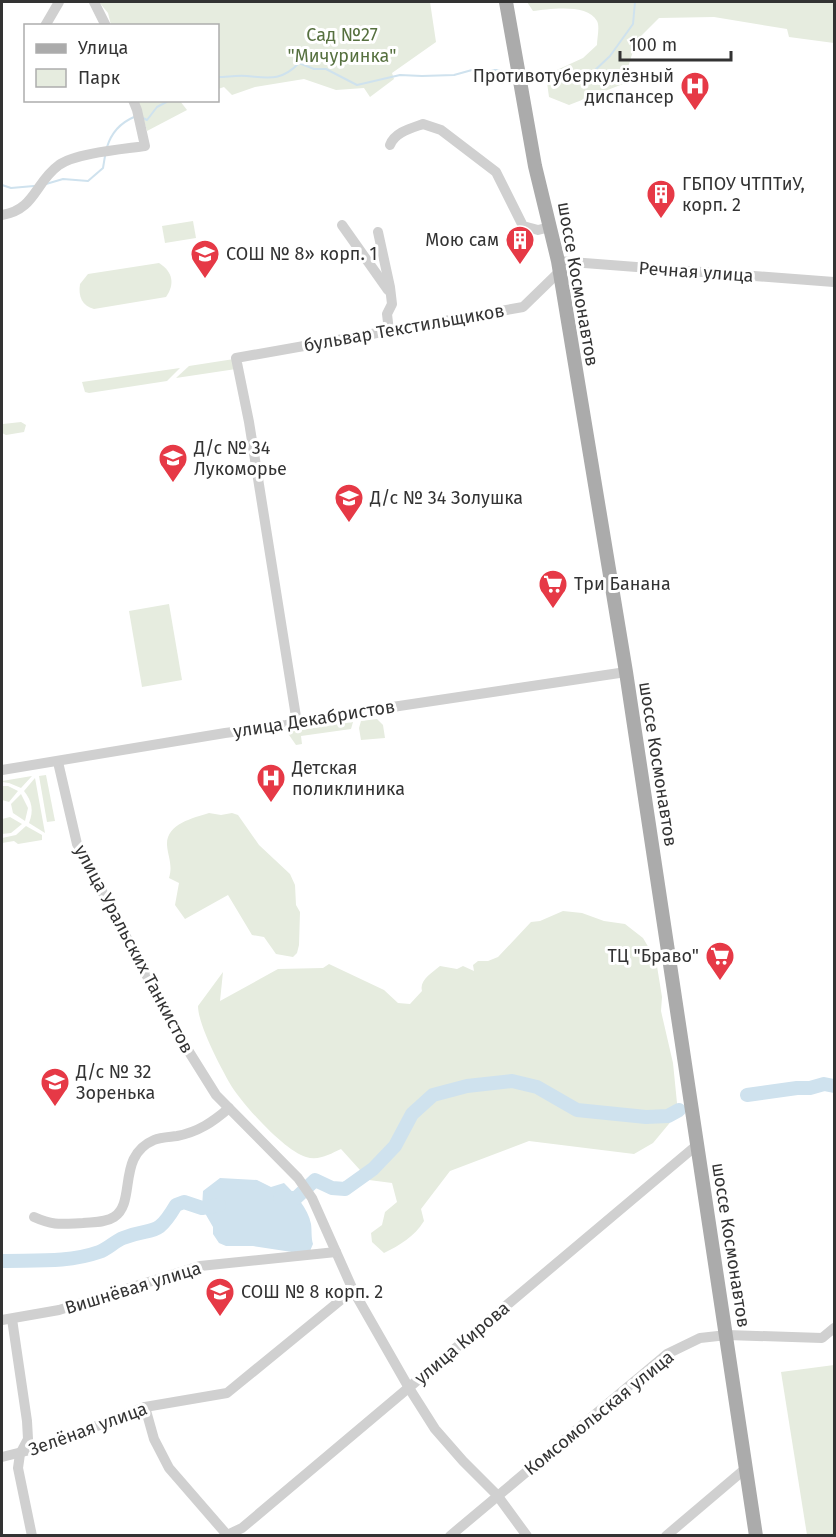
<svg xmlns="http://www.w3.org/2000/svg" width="836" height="1537" viewBox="0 0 836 1537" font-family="'Fira Sans',sans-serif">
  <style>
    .green { fill: #e6ecdf }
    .water { fill: #cfe2ee }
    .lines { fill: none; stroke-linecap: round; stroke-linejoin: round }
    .stream { stroke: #cfe2ee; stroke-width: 2 }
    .river { stroke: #cfe2ee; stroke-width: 14 }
    .minor { stroke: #d0d0d0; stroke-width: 10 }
    .major { stroke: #ababab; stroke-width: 14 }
    .labels { text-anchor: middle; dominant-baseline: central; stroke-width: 6; stroke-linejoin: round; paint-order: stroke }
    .park-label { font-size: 18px; fill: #56703f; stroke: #fff }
    .poi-label { font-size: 18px; fill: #333; stroke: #fff; text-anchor: start }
    .street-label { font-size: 18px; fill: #333; stroke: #fff }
  </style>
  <rect width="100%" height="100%" fill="#fff"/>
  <g class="green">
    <polygon points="99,2 430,2 436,42 392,73 394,79 370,97 364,88 336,90 304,79 255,87 232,95 224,87 218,89 218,26 111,25 108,13"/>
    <path d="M527 2H834V43L789 37 787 29 714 17 659 18 636 41 623 84 569 105 549 97 546 75 583 58 597 45C597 38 600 27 597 21 588 3 549 9 533 11Z"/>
    <polygon points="138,101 180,101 187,110 147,131"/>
    <polygon points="193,221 196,238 165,243 162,226"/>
    <path d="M159 263C173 272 175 284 166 297L94 309C82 306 78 296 80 284L88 274Z"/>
    <polygon points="234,359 236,369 176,378 189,366"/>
    <polygon points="180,368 167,381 89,393 85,392 82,382"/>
    <polygon points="21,422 26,425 24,432 6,435 2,433 3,424"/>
    <polygon points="169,604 182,680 142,687 129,611"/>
    <polygon points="377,719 383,725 385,738 361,740 359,728 361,721"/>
    <polygon points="353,722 351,729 301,736 302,744 296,745 287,732"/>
    <polygon points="46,775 55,821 47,822 39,776"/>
    <polygon points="32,776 21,788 9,783 2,782 2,781"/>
    <path d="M35 778 45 833 29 823C34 811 32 801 24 791Z"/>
    <polygon points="2,786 8,786 18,791 9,802 2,800"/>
    <polygon points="21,794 28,808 25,821 13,813 11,804"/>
    <path d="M209 813 221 815 232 813 238 815 259 845 290 874 295 885 296 905 300 912 299 945 297 953 293 957 276 954 264 937 252 935 228 895 185 919 175 905 179 883 169 878C173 865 168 857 167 845 166 824 193 818 209 813Z"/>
    <polygon points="10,817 22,824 11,833 2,834 2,819"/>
    <polygon points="26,826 42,835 42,840 18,844 14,841 2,843 2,838 16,835"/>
    <path d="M563 911 582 913 604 921 625 924 643 938 656 960 662 997 661 1011 673 1063 678 1113 653 1143 634 1154 529 1141 450 1171 421 1209 424 1221C414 1237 400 1245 384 1253L372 1242 371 1233 382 1225 385 1212 397 1202 392 1183 369 1180 341 1149C330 1154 319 1161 306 1157 285 1151 245 1107 232 1087 222 1070 198 1025 198 1006L223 972 220 1001 278 969 323 968 329 964 384 990 398 1003 410 1004 422 991C419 980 432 973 440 966L457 969 463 966 474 971 473 965 478 961H488L498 957 531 922 540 921Z"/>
    <polygon points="834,1365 834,1535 807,1535 781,1372"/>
  </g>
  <path class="water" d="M220 1178 257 1180 271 1187 284 1183C295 1194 308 1208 311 1224 312 1231 311 1237 313 1244L310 1251 305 1254 253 1246H226L219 1243 213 1234V1227L202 1208 203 1191Z"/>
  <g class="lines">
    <g class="stream">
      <path d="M218 77C227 77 237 75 247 76 269 78 282 81 299 63L314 69H326L357 85 400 75 422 76 454 75 472 70H501"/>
      <polyline points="549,77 573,78 592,73 610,56 633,24 635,2"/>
      <polyline points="143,118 147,120 157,107 170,100"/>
      <path d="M107 147C111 134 120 123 134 117"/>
      <polyline points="46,184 63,179 88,181 103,168 105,156"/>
      <polyline points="2,185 11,188 34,186"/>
    </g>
    <g class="river">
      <polyline points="747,1095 797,1088 810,1088 824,1084 834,1086"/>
      <polyline points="280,1198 296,1198 315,1180 332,1188 345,1189 373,1169 395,1146 412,1114 433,1095 467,1086 512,1081 537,1087 577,1110 646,1117 668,1116 679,1110"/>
      <path d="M2 1261C34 1260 68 1263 99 1252 108 1249 115 1241 123 1238 154 1226 156 1239 176 1205L184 1202 202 1208 219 1205"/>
    </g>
    <g class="minor">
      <polyline points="94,2 106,26"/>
      <polyline points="45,26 59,2"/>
      <path d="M390 145C395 132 412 128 423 124L441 130 496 172 523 226 538 230 550 227"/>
      <path d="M2 215C35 210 35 182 59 165 75 153 125 149 145 146L137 110 133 100"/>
      <polyline points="342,225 388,290"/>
      <polyline points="378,232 390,287 392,304 387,314 389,331"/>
      <polyline points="558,261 834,282"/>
      <polyline points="297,723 249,422 236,358 523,307 559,272"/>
      <polyline points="58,762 77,844 176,1031 216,1095 298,1178 312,1198 353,1290 409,1388 435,1429 463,1461 497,1495 527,1536"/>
      <polyline points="2,770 225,733 286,725 359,712 626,672"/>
      <path d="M34 1217C54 1226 61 1224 83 1223 93 1222 105 1223 114 1217 137 1202 116 1156 154 1140 161 1137 170 1137 177 1136 198 1132 213 1122 229 1108"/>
      <polyline points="12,1319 27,1421 28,1439 20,1454 18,1468 32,1536"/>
      <polyline points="2,1320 59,1310 200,1266 336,1252"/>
      <polyline points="145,1407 154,1439 169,1468 228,1536"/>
      <polyline points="2,1457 46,1446 145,1407 227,1393 353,1290"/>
      <polyline points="225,1536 242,1528 697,1145"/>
      <polyline points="450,1536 667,1354 700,1338 727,1335 822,1338 834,1328"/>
      <polyline points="666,1536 745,1469"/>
    </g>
    <polyline class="major" points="506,2 535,166 558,261 626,672 756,1536"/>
  </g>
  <defs>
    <g id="hospital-pin" transform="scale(1.5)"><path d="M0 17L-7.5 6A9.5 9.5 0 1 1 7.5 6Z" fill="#e63946" stroke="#fff"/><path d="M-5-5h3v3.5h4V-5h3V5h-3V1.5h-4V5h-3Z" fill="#fff"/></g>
    <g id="building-pin" transform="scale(1.5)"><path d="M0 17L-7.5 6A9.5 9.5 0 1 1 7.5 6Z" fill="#e63946" stroke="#fff"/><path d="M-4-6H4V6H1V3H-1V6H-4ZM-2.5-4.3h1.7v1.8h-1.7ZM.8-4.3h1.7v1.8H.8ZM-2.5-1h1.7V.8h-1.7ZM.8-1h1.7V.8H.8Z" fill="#fff"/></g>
    <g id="school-pin" transform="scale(1.5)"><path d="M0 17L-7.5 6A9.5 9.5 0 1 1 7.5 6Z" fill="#e63946" stroke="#fff"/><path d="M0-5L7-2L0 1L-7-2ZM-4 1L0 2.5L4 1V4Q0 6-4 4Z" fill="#fff"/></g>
    <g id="supermarket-pin" transform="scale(1.5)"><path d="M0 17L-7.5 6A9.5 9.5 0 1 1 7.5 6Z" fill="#e63946" stroke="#fff"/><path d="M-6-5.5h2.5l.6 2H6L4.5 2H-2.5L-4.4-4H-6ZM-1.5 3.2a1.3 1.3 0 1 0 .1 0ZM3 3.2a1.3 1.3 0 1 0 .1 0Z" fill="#fff"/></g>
  </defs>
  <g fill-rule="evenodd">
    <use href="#hospital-pin" x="695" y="86"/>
    <use href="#building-pin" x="661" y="194"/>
    <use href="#building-pin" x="520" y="240"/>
    <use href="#school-pin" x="205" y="254"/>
    <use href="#school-pin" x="173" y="458"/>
    <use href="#school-pin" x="349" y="498"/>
    <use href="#supermarket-pin" x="553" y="584"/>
    <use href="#hospital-pin" x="271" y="778"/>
    <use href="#supermarket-pin" x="720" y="956"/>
    <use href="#school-pin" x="55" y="1082"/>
    <use href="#school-pin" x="220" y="1292"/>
  </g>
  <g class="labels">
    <g class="park-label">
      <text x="342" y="35">Сад №27<tspan x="342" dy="21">"Мичуринка"</tspan></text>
    </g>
    <g class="poi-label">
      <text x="674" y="76" text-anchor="end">Противотуберкулёзный<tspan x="674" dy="21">диспансер</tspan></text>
      <text x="682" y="184">ГБПОУ ЧТПТиУ,<tspan x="682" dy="21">корп. 2</tspan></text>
      <text x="499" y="240" text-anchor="end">Мою сам</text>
      <text x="226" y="254">СОШ № 8» корп. 1</text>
      <text x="194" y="448">Д/с № 34<tspan x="194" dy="21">Лукоморье</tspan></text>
      <text x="370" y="498">Д/с № 34 Золушка</text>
      <text x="574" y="584">Три Банана</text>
      <text x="292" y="768">Детская<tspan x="292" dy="21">поликлиника</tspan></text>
      <text x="699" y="956" text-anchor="end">ТЦ "Браво"</text>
      <text x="76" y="1072">Д/с № 32<tspan x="76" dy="21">Зоренька</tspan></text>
      <text x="241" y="1292">СОШ № 8 корп. 2</text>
    </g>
    <g class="street-label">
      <text transform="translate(696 272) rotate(4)">Речная улица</text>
      <text transform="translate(578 284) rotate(80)">шоссе Космонавтов</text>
      <text transform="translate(404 328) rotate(-10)">бульвар Текстильщиков</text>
      <text transform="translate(314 719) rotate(-9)">улица Декабристов</text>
      <text transform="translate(658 764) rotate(81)">шоссе Космонавтов</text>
      <text transform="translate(134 949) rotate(62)">улица Уральских Танкистов</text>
      <text transform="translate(731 1245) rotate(81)">шоссе Космонавтов</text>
      <text transform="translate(133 1288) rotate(-17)">Вишнёвая улица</text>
      <text transform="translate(462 1343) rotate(-40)">улица Кирова</text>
      <text transform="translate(599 1413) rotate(-39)">Комсомольская улица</text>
      <text transform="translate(88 1429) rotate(-20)">Зелёная улица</text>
    </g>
  </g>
  <rect width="836" height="1537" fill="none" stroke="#333333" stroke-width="6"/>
  <rect x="24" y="24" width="195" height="78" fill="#ffffff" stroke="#adadad" stroke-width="1.5"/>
  <rect x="36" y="44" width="30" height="9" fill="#ababab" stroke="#adadad" stroke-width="1.5"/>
  <text x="78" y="54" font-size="18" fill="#333333">Улица</text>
  <rect x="36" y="69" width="30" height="18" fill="#e6ecdf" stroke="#adadad" stroke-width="1.5"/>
  <text x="78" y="84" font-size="18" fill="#333333">Парк</text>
  <path d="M620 51v9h111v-9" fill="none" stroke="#333333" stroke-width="3"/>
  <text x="629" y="51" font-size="18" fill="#333333" stroke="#ffffff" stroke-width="4.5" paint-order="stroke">100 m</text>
</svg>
